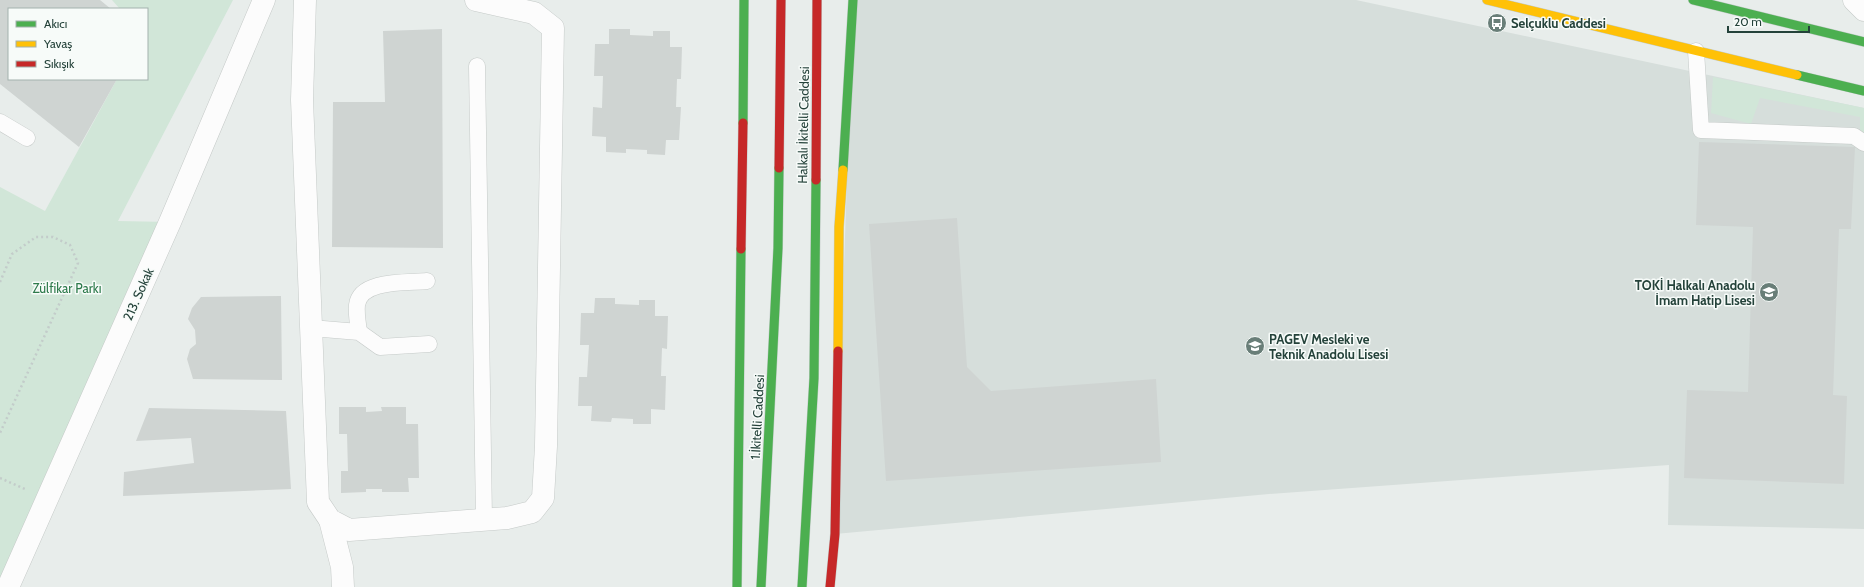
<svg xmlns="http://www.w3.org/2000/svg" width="1864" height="587" viewBox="0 0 1864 587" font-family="Cabin,sans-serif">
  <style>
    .built { fill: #d6dedb }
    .green { fill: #d1e6d8 }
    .building { fill: #cfd4d2 }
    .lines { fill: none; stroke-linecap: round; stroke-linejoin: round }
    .lane-casing { stroke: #c5cac8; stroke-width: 17 }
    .street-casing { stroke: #c5cac8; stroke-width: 23 }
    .fast-casing { stroke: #c3ccc9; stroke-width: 10 }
    .slow-casing { stroke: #c3ccc9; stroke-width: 10 }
    .jam-casing { stroke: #c3ccc9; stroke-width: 10 }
    .path { stroke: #c3ccca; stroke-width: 2.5; stroke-dasharray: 2 3; stroke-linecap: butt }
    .lane { stroke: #fcfcfc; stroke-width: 16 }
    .street { stroke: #fcfcfc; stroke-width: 22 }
    .fast { stroke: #4caf50; stroke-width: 9 }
    .slow { stroke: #ffc107; stroke-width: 9 }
    .jam { stroke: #c62828; stroke-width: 9 }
    .labels { text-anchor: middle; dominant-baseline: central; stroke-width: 3; stroke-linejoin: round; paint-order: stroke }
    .poi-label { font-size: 13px; font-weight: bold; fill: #24423a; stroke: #f7fbf9; text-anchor: start }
    .street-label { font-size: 13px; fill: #24423a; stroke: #f7fbf9 }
    .park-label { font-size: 13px; fill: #2d7a4b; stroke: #f7fbf9 }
  </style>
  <rect width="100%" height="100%" fill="#e8edeb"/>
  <polygon class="built" points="853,0 1356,0 1864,108 1864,529 1668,525 1669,465 1269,494 835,534"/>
  <g class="green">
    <polygon points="112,0 233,0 118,221 170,222 0,587 0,187 45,211 117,79 147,79 147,9 120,9"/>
    <polygon points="1713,77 1864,108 1864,133 1860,131 1860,117 1760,98 1751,124 1711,113"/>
  </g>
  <g class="building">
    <polygon points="0,0 100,0 111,9 9,9 9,79 117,79 79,147 0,84"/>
    <polygon points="442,29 443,248 332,247 333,102 385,102 383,31"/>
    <polygon points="609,29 630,29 630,35 653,36 653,31 670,31 670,47 682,47 681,79 677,79 676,107 681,107 679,140 666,140 665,155 647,154 647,150 626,149 626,153 606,152 606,137 592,136 593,107 602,108 603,76 594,76 595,44 609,44"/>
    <polygon points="1699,142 1855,147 1851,229 1839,229 1833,395 1847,396 1844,484 1684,478 1687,390 1748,392 1753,227 1696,225"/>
    <polygon points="957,218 967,367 991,391 1156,379 1161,462 886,481 869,224"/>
    <polygon points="281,296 282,380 193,379 187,359 190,349 196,344 195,330 188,319 192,308 201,297"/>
    <polygon points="595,298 615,298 615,304 639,305 639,300 655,300 655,316 668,316 667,349 662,348 661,376 666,376 665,410 651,409 651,424 633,424 633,419 612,418 611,422 591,421 592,406 578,406 579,377 587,377 589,345 580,345 581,313 594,313"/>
    <polygon points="339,407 366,407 366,412 382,411 381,407 406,407 406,424 418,424 419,478 408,478 409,492 382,492 382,489 366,489 366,492 341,493 341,471 348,471 347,434 339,434"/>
    <polygon points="149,408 286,411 291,489 123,496 124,472 194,463 191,438 136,441"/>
  </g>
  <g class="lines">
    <g class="lane-casing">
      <g id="lane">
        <polyline points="1696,51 1701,130 1854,136 1864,143"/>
        <polyline points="477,66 484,519"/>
        <polyline points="0,122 27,138"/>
        <polyline points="311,328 359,332 380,347 429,344"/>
        <path d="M359 332C358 324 356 313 357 305 360 279 408 283 427 281"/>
      </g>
    </g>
    <g class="street-casing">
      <g id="street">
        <polyline points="305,0 302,100 318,502 330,520 349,530 507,518 532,512 543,498 546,446 553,28 534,13 476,0"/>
        <polyline points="1854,0 1864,10"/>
        <polyline points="330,520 342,567 343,587"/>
        <polyline points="8,587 170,222 264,0"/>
      </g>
    </g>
    <g class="fast-casing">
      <g id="fast">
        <polyline points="1693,0 1864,42"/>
        <polyline points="1797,75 1864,91"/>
        <polyline points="743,123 744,0"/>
        <polyline points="843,170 853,0"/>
        <polyline points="737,587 741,249"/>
        <polyline points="761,587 778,248 779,168"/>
        <polyline points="802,587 814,378 816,180"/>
      </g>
    </g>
    <g class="slow-casing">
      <g id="slow">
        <polyline points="1487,0 1797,75"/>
        <polyline points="838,351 839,227 843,170"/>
      </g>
    </g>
    <g class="jam-casing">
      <g id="jam">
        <polyline points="779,168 781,0"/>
        <polyline points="816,180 817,0"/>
        <polyline points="741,249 743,123"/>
        <polyline points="830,587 835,534 838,351"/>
      </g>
    </g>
    <g class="path">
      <polyline points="0,282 12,254 36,237 53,237 70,245 78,263 0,433"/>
      <polyline points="0,478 25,489"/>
    </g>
    <use href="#lane" class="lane"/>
    <use href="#street" class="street"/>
    <use href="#fast" class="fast"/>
    <use href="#slow" class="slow"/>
    <use href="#jam" class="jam"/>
  </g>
  <defs>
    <g id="bus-disc" transform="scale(1)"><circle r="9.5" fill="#697e78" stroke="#f7fbf9"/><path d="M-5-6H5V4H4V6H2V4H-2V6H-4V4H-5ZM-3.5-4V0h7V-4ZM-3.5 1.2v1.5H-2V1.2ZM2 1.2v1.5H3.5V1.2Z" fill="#fff"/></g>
    <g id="school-disc" transform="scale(1)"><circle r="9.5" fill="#697e78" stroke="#f7fbf9"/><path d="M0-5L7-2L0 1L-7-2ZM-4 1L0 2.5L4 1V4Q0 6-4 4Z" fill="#fff"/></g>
  </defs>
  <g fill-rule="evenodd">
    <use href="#bus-disc" x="1497" y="23"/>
    <use href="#school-disc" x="1769" y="292"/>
    <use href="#school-disc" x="1255" y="346"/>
  </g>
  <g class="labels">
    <g class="poi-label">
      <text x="1511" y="23">Selçuklu Caddesi</text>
      <text x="1755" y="285" text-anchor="end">TOKİ Halkalı Anadolu<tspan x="1755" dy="15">İmam Hatip Lisesi</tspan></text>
      <text x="1269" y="339">PAGEV Mesleki ve<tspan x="1269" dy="15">Teknik Anadolu Lisesi</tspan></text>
    </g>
    <g class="street-label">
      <text transform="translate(803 125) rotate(-89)">Halkalı İkitelli Caddesi</text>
      <text transform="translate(138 294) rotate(-66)">213. Sokak</text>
      <text transform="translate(757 417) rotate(-87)">1.İkitelli Caddesi</text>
    </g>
    <g class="park-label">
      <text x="67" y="288">Zülfikar Parkı</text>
    </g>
  </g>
  <rect x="8" y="8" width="140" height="72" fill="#f7fbf9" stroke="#a3b1ad"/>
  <rect x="16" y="21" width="20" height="6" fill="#4caf50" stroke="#a3b1ad"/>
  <text x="44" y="28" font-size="12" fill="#24423a">Akıcı</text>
  <rect x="16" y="41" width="20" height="6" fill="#ffc107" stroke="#a3b1ad"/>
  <text x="44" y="48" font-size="12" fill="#24423a">Yavaş</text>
  <rect x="16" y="61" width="20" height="6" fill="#c62828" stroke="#a3b1ad"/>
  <text x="44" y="68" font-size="12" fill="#24423a">Sıkışık</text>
  <path d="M1728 26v6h81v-6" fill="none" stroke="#24423a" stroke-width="2"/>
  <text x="1734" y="26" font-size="12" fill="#24423a" stroke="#f7fbf9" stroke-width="3" paint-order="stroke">20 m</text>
</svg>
